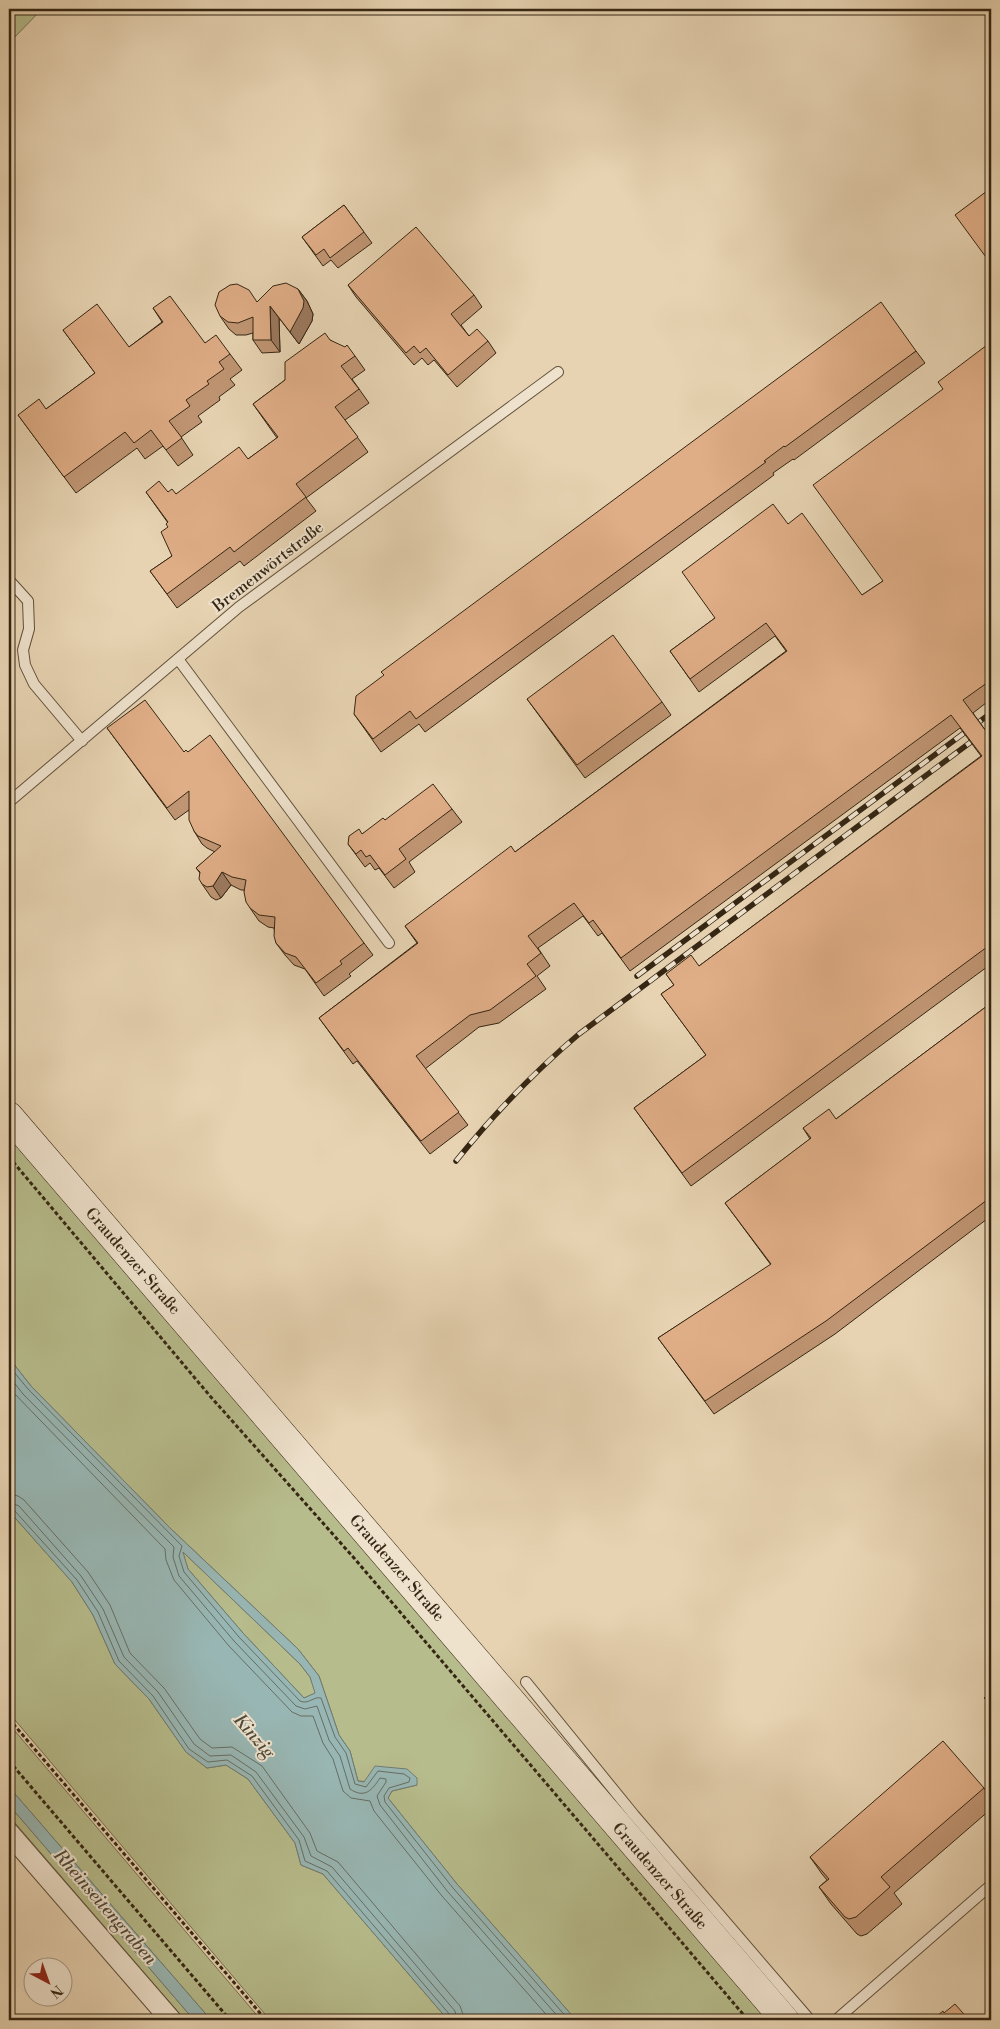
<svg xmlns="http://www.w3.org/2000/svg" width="1000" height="2029" viewBox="0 0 1000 2029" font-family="'Libre Bodoni',serif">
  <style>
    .green { fill: #b7bc8c; stroke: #767150 }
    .water { fill: #98b6b3; stroke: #707c73; fill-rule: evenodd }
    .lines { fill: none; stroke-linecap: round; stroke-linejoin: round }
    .shore { stroke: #666e63; stroke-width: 1 }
    .lane-casing { stroke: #62513b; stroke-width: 12 }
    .street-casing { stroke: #62513b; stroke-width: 22 }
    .secondary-casing { stroke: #352613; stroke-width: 29 }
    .path { stroke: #352613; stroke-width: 3; stroke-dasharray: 4 2.5; stroke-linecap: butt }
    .lane { stroke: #efe2cd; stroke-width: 10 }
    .street { stroke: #efe2cd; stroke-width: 20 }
    .secondary { stroke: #efe2cd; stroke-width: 28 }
    .rail-casing { stroke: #352613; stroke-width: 5.5 }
    .rail { stroke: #efe2cd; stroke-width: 4; stroke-dasharray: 11; stroke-linecap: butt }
    .wall { fill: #c09573; stroke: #352613 }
    .shaded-wall { fill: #9c795e; stroke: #352613 }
    .building { fill: #dfad86; stroke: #352613 }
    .labels { text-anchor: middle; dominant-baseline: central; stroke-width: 4; stroke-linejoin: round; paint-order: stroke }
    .street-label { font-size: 16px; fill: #352613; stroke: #efe2cd }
    .water-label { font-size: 18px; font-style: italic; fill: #4e4a3b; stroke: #efe2cd }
  </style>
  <rect width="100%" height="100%" fill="#e7d3b2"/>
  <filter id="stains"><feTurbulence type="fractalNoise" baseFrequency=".004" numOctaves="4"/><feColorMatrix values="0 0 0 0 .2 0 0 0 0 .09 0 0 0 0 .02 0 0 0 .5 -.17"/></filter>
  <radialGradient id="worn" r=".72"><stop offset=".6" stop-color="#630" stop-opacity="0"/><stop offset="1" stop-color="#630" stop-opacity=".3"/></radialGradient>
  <g class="green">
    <polygon points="9,9 42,9 9,43"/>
    <polygon points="9,1126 772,2020 576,2020 457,1884 388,1798 392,1791 417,1785 358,1781 350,1751 339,1735 319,1676 298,1649 170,1528 31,1386 9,1358"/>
    <polygon points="9,1511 72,1582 93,1615 115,1664 149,1699 186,1752 207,1768 226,1765 248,1779 295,1843 301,1865 323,1874 448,2020 270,2020 9,1713"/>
    <polygon points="182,1551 300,1664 310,1677 316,1693 304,1698 243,1633 188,1569"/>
    <polygon points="9,1724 261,2020 211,2020 9,1787"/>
    <polygon points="9,1805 194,2020 185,2020 9,1816"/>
  </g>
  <g class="water">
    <path d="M9 1358 31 1386 170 1528 298 1649 319 1676 339 1735 350 1751 358 1781 364 1782 375 1766 407 1769 417 1778V1785L392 1791 388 1798 457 1884 576 2020H448L323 1874 301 1865 295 1843 248 1779 226 1765 207 1768 186 1752 149 1699 115 1664 93 1615 72 1582 9 1511ZM183 1552 300 1664 310 1677 315 1693 304 1698 243 1633 188 1569Z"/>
    <polygon points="9,1787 211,2020 194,2020 9,1805"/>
  </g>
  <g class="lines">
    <g class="shore">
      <path d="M9 1366 28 1389 182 1546 179 1556 184 1572 239 1637 300 1701C308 1705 314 1696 321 1698L335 1737 346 1753 355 1784 366 1787 378 1771 404 1774 410 1778 409 1782 389 1788 384 1796 385 1802 453 1888 569 2020"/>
      <path d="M9 1376 23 1394 174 1547 173 1557 179 1576 234 1641 296 1706 305 1709 317 1706 329 1740 340 1756 350 1789C365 1799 372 1790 380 1778L386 1779V1782L377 1796 380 1805 448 1892 561 2020"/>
      <polyline points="9,1388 165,1549 166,1560 174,1580 229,1646 292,1712 301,1716 313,1716 323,1743 333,1759 343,1791 351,1798 370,1801 374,1811 442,1896 551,2020"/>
      <polyline points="9,1494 18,1496 24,1500 88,1572 110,1605 130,1653 164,1688 200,1739 212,1748 232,1747 262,1766 310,1833 317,1851 338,1862 460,2006 465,2020"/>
      <polyline points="9,1502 19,1506 81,1576 103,1609 124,1657 158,1692 194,1744 210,1756 231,1755 256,1772 304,1837 311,1856 332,1867 455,2011 457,2020"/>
      <polyline points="9,1508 14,1510 77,1580 98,1612 119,1661 153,1696 189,1749 208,1762 227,1760 252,1776 299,1840 305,1861 327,1871 450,2015 451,2020"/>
    </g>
    <g class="lane-casing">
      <g id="lane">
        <polyline points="9,580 28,601 29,629 23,650 25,665 34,684 82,741"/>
        <polyline points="178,659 389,943"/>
        <polyline points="9,802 239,607 558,372"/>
        <polyline points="526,1682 634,1815 810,2020"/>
        <polyline points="836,2020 991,1885"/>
      </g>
    </g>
    <g class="street-casing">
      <polyline id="street" points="9,1833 171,2020"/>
    </g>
    <g class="secondary-casing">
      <polyline id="secondary" points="9,1116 785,2020"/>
    </g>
    <g class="path">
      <polyline points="9,1157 210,1396 354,1558 748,2020"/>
      <polyline points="9,1719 266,2020"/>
      <polyline points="9,1761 230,2020"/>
    </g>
    <use href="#lane" class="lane"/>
    <use href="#street" class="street"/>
    <use href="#secondary" class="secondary"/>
    <g class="rail-casing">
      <g id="rail">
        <polyline points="637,976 991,713"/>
        <path d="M456 1161C493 1115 533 1073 579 1034L991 727"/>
      </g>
    </g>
    <use href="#rail" class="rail"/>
  </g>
  <g class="wall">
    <polygon points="344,205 372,243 338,268 331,260 323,266 302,237"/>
    <polygon points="348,285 474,295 482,307 461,325 469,336 488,341 496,353 457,387 434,360 428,365 422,358 414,365 356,297"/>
    <polygon points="298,289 307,301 313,314 312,321 299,344 279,318 280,352 262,353 253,340 253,333 246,335 236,335 229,329 220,316 257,302"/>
    <polygon points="153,308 205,343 230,354 242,370 230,379 235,385 219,397 220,400 198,416 202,422 181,437 193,455 178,466 163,446 145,459 137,448 76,493 18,415 46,409 95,373 63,330 129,347 162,322"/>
    <polygon points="330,340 355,356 365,370 352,379 369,403 345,420 368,452 306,498 316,511 244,566 240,561 177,608 150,571 172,556 168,523 146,492 168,492 176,494 248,459 277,438 253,404 285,380"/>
    <polygon points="991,342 991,699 973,713 991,738 991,964 691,1186 634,1108 706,1055 661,994 674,985 666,974 699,966 981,756 960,728 630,971 602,933 598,936 583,916 538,948 550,966 537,976 546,989 499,1023 479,1027 425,1069 468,1125 430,1154 357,1061 353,1064 319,1018 417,943 405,926 515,852 786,651 775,636 699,692 670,651 715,618 788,524 862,595 883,581 943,389"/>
    <polygon points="916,351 925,363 794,460 793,459 773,473 774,475 425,732 419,724 381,752 354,714"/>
    <polygon points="527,699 662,702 671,715 585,778"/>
    <polygon points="107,728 184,752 364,943 373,955 349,974 351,976 324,996 305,969 294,965 285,955 276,943 274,928 268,927 259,921 250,908 244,890 241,890 231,885 221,898 216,900 211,897 202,884 200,873 196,868 215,852 207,848 202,844 194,831 189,810 175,820"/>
    <polygon points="452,809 462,822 409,862 415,872 394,888 379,868 375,870 370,863 365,867 348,844 362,834 385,820"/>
    <polygon points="991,1003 991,1216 835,1334 714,1414 658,1338 771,1265 725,1203 810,1139 803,1128 836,1119"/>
    <polygon points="984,1788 991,1798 991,1809 894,1893 902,1904 867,1934 861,1936 857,1934 831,1904 819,1887 827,1880 822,1874 810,1857"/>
  </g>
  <g class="shaded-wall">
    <polygon points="298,289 307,301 313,314 312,321 299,344 290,332"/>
    <polygon points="270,306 279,318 280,352 271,340"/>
    <polygon points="222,872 231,885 221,898 213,886"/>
  </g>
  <g class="building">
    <polygon points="991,188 991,264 955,215"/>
    <polygon points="344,205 364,232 330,258 324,249 316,255 302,237"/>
    <polygon points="416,227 474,295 451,314 469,336 477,329 488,341 448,375 426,348 420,353 414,346 406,353 348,285"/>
    <polygon points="286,283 298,289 304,301 303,308 290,332 270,306 271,340 253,340 253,317 238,323 228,322 220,316 215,305 219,292 230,285 237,284 249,290 257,302 273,286"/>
    <polygon points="170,296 205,343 216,335 230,354 219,362 224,369 207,381 209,384 186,400 190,406 169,421 182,438 166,450 151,430 134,443 125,432 64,477 18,415 39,399 46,409 95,373 63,330 97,304 129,347 163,322 153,308"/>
    <polygon points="881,302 916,351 785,447 784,446 764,461 766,462 416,719 410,711 373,739 354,714 356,696 384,675 381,672"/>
    <polygon points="325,333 330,340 345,347 347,345 355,356 341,366 359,389 335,407 358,437 296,484 306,497 234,552 230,547 167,594 150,571 172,556 161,532 168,527 166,524 168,522 146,492 159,481 168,492 172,489 176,494 239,447 248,459 278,437 253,404 285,380 285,362"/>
    <polygon points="991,342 991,680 963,700 991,738 991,944 682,1173 634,1108 706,1055 661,994 674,985 666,974 691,955 699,966 982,756 951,715 621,958 593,920 589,923 574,903 528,936 541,953 527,964 536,976 490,1010 470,1015 416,1056 459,1112 421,1141 348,1048 344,1051 319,1018 418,943 405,926 511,846 515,852 787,651 766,623 690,679 670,651 715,618 682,572 773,504 788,524 802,513 862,595 883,581 813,485 943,389 938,382"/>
    <polygon points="613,635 662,702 577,765 527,699"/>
    <polygon points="145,700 184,752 186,750 188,752 210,735 364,943 340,961 342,964 316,983 296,957 285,953 276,943 274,936 275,917 259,915 250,908 246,902 244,892 246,880 232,877 222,872 213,886 207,887 202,884 199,879 200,872 196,868 221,846 198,836 194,831 189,820 189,791 167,808 107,728"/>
    <polygon points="433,784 452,809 399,849 406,859 385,875 370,855 366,857 361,850 356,854 348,844 349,836 359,829 362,834 383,818 385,820"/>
    <polygon points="991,1003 991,1197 826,1321 705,1401 658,1338 771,1264 725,1203 811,1138 803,1128 829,1109 836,1119"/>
    <polygon points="991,1692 991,1705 984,1698"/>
    <polygon points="943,1741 984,1788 881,1877 890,1887 856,1917 849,1919 845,1917 819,1887 829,1879 810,1857"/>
    <polygon points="955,2004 969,2020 932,2020 943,2011 944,2013"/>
  </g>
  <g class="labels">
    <g class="street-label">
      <text transform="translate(268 567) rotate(-38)">Bremenwörtstraße</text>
      <text transform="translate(133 1261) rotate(49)">Graudenzer Straße</text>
      <text transform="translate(397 1568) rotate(49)">Graudenzer Straße</text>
      <text transform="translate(660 1876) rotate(49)">Graudenzer Straße</text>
    </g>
    <g class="water-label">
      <text transform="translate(254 1736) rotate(49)">Kinzig</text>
      <text transform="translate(105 1907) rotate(49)">Rheinseitengraben</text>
    </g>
  </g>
  <rect width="1000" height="2029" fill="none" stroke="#e7d3b2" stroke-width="30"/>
  <rect x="10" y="10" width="980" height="2009" fill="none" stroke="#352613" stroke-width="2.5"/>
  <rect x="15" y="15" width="970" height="1999" fill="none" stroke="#352613"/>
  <g transform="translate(48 1982) rotate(139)"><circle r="24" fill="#efe2cd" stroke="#a59783"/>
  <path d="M0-4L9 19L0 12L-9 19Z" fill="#8f2418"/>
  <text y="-8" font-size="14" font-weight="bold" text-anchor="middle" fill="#352613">N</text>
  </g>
  <rect width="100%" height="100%" filter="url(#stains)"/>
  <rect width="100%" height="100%" fill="url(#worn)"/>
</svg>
